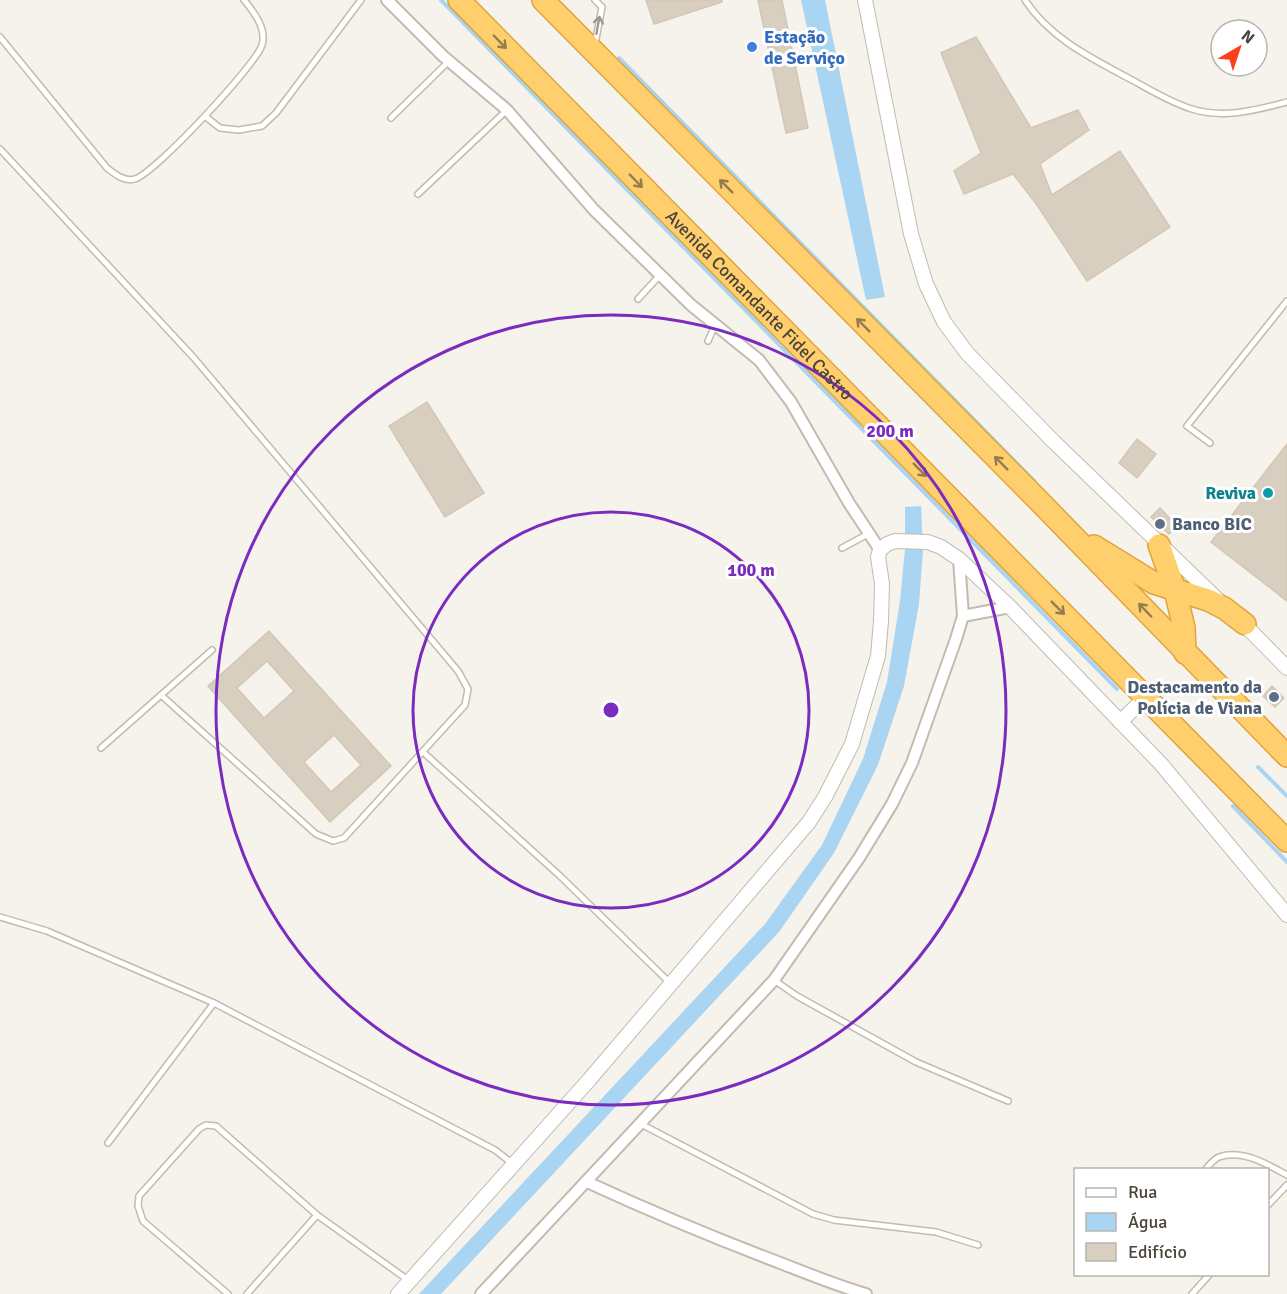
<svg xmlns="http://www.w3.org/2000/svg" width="1287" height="1294" viewBox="0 0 1287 1294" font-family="Signika,sans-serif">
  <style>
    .water { fill: #a9d4f2 }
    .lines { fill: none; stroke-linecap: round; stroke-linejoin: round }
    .stream { stroke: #a9d4f2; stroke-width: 4 }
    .building { fill: #d8cfc1; stroke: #d3c7b4; stroke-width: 1.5; fill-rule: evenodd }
    .service-casing { stroke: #c2bbae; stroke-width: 8 }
    .minor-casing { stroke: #c2bbae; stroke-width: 14 }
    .tertiary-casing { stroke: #c2bbae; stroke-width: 16 }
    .motorway-casing { stroke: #e0a43c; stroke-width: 24 }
    .service { stroke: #fff; stroke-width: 5 }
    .minor { stroke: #fff; stroke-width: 10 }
    .tertiary { stroke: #fff; stroke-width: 14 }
    .motorway { stroke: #ffcf6e; stroke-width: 21 }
    .oneway { stroke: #9c9892 }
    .oneway2 { stroke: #937c4e }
    .ring { fill: none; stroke: #7b2cbf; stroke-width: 3 }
    .shop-dot { fill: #3f7fe0; stroke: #fff; stroke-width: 2 }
    .culture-dot { fill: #0f9aa8; stroke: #fff; stroke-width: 2 }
    .service-dot { fill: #5c6f8a; stroke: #fff; stroke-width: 2 }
    .labels { text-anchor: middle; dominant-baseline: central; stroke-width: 6; stroke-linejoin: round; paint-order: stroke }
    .shop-label { font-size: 18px; font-weight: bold; fill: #366cbe; stroke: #fff; text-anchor: start }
    .street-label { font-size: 18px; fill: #4b4439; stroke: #fff }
    .culture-label { font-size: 18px; font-weight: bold; fill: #0d838f; stroke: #fff; text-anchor: end }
    .service-label { font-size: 18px; font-weight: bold; fill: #4e5e75; stroke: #fff; text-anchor: start }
    .centre { fill: #7b2cbf; stroke: #fff; stroke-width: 3 }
    .ring-label { font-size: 18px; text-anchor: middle; font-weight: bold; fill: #7b2cbf; stroke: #fff; stroke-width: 6; stroke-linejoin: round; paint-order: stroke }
  </style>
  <rect width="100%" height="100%" fill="#f6f3ec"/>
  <g class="water">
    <polygon points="801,0 825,0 885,297 866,300"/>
    <polygon points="921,506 923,550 919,604 904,686 878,765 834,853 779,932 441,1294 419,1294 765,924 822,845 863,759 887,682 900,601 905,549 905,507"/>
  </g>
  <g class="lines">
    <g class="stream">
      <polyline points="441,0 1117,689"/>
      <polyline points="619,58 1035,482"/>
      <polyline points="1258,767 1287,796"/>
      <polyline points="1233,806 1287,862"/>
    </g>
  </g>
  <g class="building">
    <polygon points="646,0 722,0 722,2 654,24"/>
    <polygon points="758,0 782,0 808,128 786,133"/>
    <polygon points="976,37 1031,128 1078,110 1089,130 1040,164 1052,195 1120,151 1170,227 1087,281 1037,205 1013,174 964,194 954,171 981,153 941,53"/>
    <polygon points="427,402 484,493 445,517 389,426"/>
    <polygon points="1137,439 1156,454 1137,478 1119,463"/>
    <polygon points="1287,444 1287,601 1211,542"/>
    <polygon points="1160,508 1177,526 1169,534 1151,517"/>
    <path d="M269 631 391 766 330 822 208 686ZM267 661 294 691 264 718 237 688ZM334 735 361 765 331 792 304 762Z"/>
    <polygon points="1272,686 1284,698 1275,707 1263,696"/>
  </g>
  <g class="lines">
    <g class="service-casing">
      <g id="service">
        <path d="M1025 0C1050 39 1095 60 1134 81 1152 91 1172 103 1192 109 1224 119 1256 110 1287 102"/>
        <path d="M0 37 107 168C115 174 124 182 135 179 154 174 256 65 262 45 267 29 254 12 244 0"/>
        <polyline points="595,44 602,7 595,0"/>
        <polyline points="206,117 220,128 239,130 262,126 276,113 361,0"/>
        <polyline points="391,118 449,61"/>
        <polyline points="0,149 194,358 458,671 468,689 465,705 344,838 333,841 316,834 161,695"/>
        <polyline points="418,194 507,110"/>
        <polyline points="638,299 660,275"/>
        <polyline points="708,341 715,325"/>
        <polyline points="1210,443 1187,426 1287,301"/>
        <polyline points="842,548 868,534"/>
        <polyline points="101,748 212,650"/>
        <polyline points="423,752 559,875 669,982"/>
        <polyline points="0,917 47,931 214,1003 495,1150 513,1164"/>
        <polyline points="774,980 797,996 916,1062 1008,1101"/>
        <polyline points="641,1124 813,1214 834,1220 936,1232 978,1245"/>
        <polyline points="108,1143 214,1003"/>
        <path d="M1205 1170C1209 1165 1214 1159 1219 1157 1242 1149 1267 1164 1287 1175"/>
        <polyline points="1268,1205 1287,1185"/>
        <polyline points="228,1294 143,1221 138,1206 139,1196 199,1129 206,1125 216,1126 317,1215 408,1280"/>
        <polyline points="247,1294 317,1215"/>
        <polyline points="1192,1294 1210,1274"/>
      </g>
    </g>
    <g class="minor-casing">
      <g id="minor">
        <polyline points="387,0 443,56 507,110 594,210 691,305 759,360 791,402 849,503 880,550"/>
        <polyline points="963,616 1010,607"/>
        <path d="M587 1182C652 1212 717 1239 783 1264 811 1275 838 1286 866 1294"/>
        <polyline points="481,1294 774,980 859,858 892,804 912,763 956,639 963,616 959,559"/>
      </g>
    </g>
    <g class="tertiary-casing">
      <g id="tertiary">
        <polyline points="865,0 911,234 926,284 944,322 967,353 1054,442 1218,600"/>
        <polyline points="1239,619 1287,668"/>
        <polyline points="1120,722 1146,697"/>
        <polyline points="398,1294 589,1080 809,822 825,797 852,744 878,656 881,621 882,584 878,557 880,550 887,544 895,541 928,542 941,547 959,559 1010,607 1161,764 1287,915"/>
      </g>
    </g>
    <g class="motorway-casing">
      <g id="motorway">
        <path id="s1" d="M459 0 1287 841"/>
        <polyline points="543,0 1042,504 1287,756"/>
        <polyline points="1159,545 1175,590 1184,628 1185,653"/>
        <polyline points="1094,546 1154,583 1208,600 1224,608 1245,624"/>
      </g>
    </g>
    <use href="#service" class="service"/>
    <use href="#minor" class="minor"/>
    <use href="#tertiary" class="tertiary"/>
    <use href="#motorway" class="motorway"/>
  </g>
  <defs><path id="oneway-shaft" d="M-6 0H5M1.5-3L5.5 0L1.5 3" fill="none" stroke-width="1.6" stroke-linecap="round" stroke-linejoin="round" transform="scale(1.5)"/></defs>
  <use class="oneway" href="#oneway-shaft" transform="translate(598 25) rotate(-80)"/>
  <g class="oneway2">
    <use href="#oneway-shaft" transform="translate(500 42) rotate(46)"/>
    <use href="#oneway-shaft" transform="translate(636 181) rotate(46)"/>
    <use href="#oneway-shaft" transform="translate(726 186) rotate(-135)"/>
    <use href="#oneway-shaft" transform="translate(863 325) rotate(-135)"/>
    <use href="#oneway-shaft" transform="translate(1001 463) rotate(-135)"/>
    <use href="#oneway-shaft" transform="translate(920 470) rotate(45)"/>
    <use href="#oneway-shaft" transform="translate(1058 608) rotate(45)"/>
    <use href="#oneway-shaft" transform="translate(1145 610) rotate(-134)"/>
  </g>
  <g class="ring">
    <circle cx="611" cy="710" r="198"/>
    <circle cx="611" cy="710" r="395"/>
  </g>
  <circle class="shop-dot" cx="752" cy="47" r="6"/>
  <circle class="culture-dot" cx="1268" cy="493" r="6"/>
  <g class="service-dot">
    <circle cx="1160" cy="524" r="6"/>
    <circle cx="1274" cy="697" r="6"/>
  </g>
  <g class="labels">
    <g class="shop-label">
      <text x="764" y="37">Estação<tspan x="764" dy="21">de Serviço</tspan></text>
    </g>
    <g class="street-label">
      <text stroke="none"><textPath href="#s1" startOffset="428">Avenida Comandante Fidel Castro</textPath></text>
    </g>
    <g class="culture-label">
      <text x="1256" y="493">Reviva</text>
    </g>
    <g class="service-label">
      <text x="1172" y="524">Banco BIC</text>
      <text x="1262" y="687" text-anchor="end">Destacamento da<tspan x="1262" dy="21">Polícia de Viana</tspan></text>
    </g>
  </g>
  <circle cx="611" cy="710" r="9" class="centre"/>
  <g class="ring-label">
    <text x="890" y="437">200 m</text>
    <text x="751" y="576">100 m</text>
  </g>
  <rect x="1074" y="1168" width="195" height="108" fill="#ffffff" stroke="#b7b4b0" stroke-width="1.5"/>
  <rect x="1086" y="1188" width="30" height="9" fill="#ffffff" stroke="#b7b4b0" stroke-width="1.5"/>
  <text x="1128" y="1198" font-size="18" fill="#4b4439">Rua</text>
  <rect x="1086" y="1213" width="30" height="18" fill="#a9d4f2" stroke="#b7b4b0" stroke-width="1.5"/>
  <text x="1128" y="1228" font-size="18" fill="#4b4439">Água</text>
  <rect x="1086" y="1243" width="30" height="18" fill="#d8cfc1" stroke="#b7b4b0" stroke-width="1.5"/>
  <text x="1128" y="1258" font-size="18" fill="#4b4439">Edifício</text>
  <g transform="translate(1239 48) rotate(39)"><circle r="28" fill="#ffffff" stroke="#b7b4b0" stroke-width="1.5"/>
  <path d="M0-4.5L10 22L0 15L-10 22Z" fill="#fc3f1d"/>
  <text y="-9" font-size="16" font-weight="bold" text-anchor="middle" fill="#4b4439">N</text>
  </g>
</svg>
